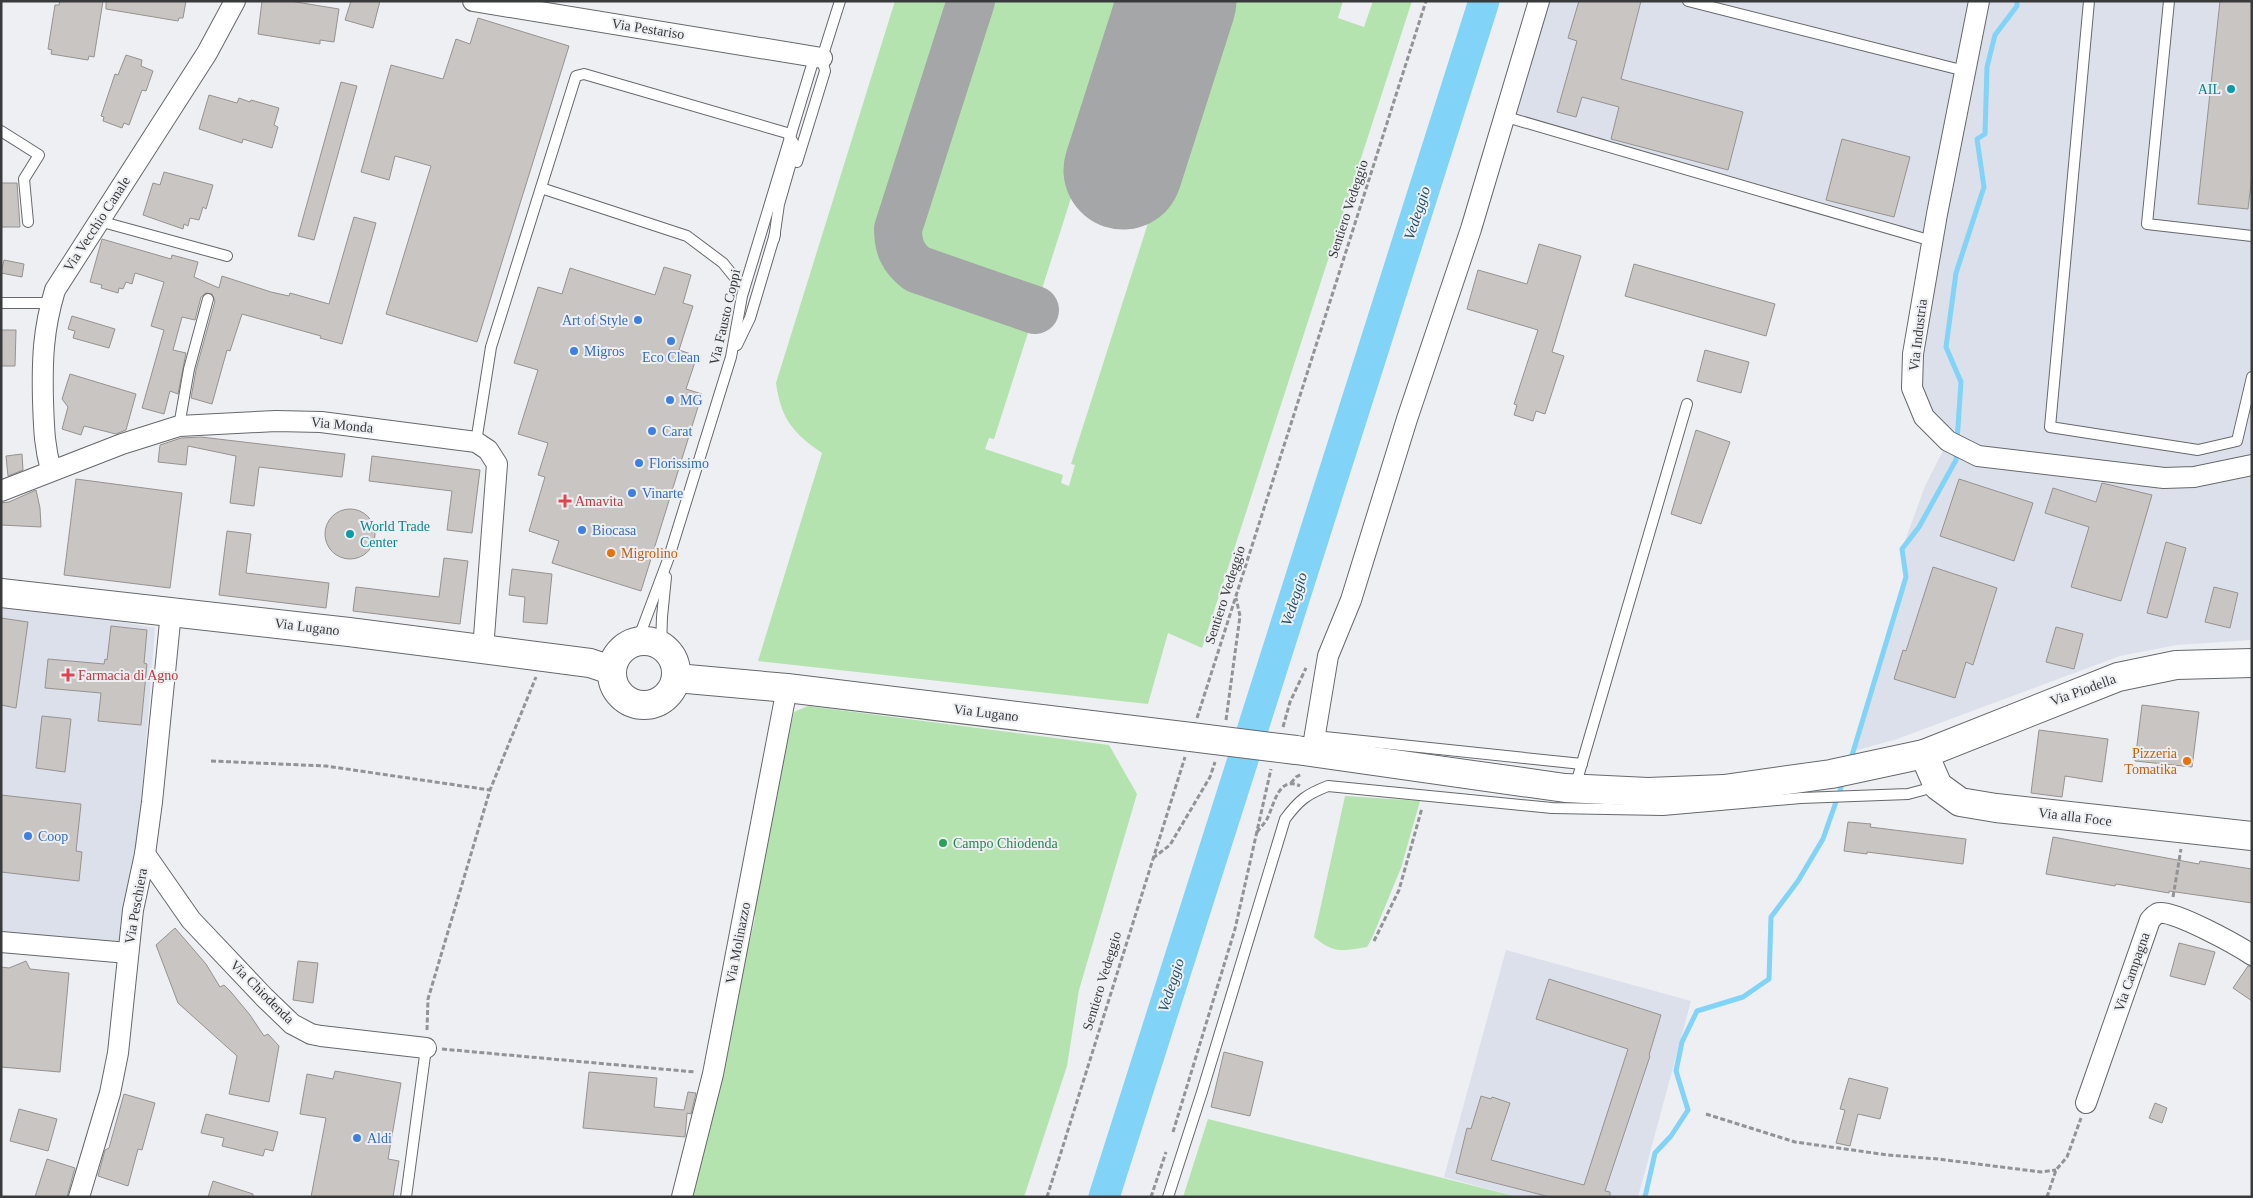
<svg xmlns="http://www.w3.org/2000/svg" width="2253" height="1198" viewBox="0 0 2253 1198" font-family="'Times New Roman',serif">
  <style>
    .built { fill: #dce0eb }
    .green { fill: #b4e3af }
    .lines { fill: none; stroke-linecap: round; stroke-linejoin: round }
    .stream { stroke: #81d3f7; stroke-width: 5 }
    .river { stroke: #81d3f7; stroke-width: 31 }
    .taxiway { stroke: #a4a6a8; stroke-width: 48 }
    .runway { stroke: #a4a6a8; stroke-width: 119 }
    .building { fill: #c9c5c2; stroke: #969290 }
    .lane-casing { stroke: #66686b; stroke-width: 12 }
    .street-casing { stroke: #66686b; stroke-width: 22 }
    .secondary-casing { stroke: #66686b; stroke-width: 30 }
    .path { stroke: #929396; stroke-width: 3; stroke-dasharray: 5 2.5; stroke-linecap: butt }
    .lane { stroke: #fff; stroke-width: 10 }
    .street { stroke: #fff; stroke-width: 20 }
    .secondary { stroke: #fff; stroke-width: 28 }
    .secondary-bridge-casing { stroke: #66686b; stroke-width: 30; stroke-linecap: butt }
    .secondary-bridge { stroke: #fff; stroke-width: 28 }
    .culture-dot { fill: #0f9aa8; stroke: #edeff3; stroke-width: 2 }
    .shop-dot { fill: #3f7fe0; stroke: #edeff3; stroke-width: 2 }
    .health-dot { fill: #e0444e; stroke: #edeff3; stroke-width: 2 }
    .food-dot { fill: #e8710a; stroke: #edeff3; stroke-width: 2 }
    .leisure-dot { fill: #2e9e5b; stroke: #edeff3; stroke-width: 2 }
    .labels { text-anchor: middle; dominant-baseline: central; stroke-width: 4; stroke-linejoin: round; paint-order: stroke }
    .street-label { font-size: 14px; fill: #393a3b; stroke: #edeff3 }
    .culture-label { font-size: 14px; fill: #0d838f; stroke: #edeff3; text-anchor: end }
    .shop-label { font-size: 14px; fill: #366cbe; stroke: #edeff3; text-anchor: start }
    .health-label { font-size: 14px; fill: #be3a42; stroke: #edeff3; text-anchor: start }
    .food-label { font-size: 14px; fill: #c56008; stroke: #edeff3; text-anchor: start }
    .leisure-label { font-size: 14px; fill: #27864d; stroke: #edeff3; text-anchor: start }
    .water-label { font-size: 15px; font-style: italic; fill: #225164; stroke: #edeff3 }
  </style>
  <rect width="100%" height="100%" fill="#edeff3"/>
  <g class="built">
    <polygon points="1542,1 2252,1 2252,640 2177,645 2120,656 1897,739 1854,751 1906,577 1902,549 1925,486 1948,441 1912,388 1932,241 1503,116"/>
    <polygon points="1,599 155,628 133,910 128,953 1,942"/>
    <polygon points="1506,950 1691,1001 1638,1197 1518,1197 1444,1177"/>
  </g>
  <g class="green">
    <path d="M895 1H1134L994 439 989 438 985 449 1063 475 1061 483 1069 486 1075 465 1071 464 1219 1H1343L1338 18 1364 27 1373 1H1412L1202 648 1168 633 1148 704 758 661 822 453C793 433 781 419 776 383Z"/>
    <polygon points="808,706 1109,745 1137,794 1079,990 1067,1066 1024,1197 687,1197 745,945 749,944 755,918 753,892 794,712"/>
    <path d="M1345 796 1420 801 1401 868 1372 938 1367 947C1342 951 1334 954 1314 937Z"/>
    <polygon points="1208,1119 1518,1197 1183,1197"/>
  </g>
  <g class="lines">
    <g class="stream">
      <polyline points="1957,441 1961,382 1946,347 1956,273 1984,187 1977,139 1985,134 1987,67 1995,35 2017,6 2017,1"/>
      <polyline points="1850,762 1906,577 1902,549 1919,527 1956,460 1957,450"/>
      <polyline points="1645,1197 1655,1153 1671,1136 1688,1110 1676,1071 1682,1042 1697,1011 1743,997 1769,979 1771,917 1798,881 1823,839 1844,779"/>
    </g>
    <polyline class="river" points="1104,1197 1484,1"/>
    <path class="taxiway" d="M971 1 898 229C898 247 903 258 917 269L1035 310"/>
    <polyline class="runway" points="1123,170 1177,1"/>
  </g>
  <g class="building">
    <polygon points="60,1 103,1 94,57 89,56 88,60 51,54 52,50 48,49 55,5 59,5"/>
    <polygon points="106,1 186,1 183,18 179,18 178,21 106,9"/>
    <polygon points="262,1 290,1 339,9 334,42 320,40 320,44 258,34"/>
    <polygon points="351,1 380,1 373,28 345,20"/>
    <polygon points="1579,1 1641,1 1621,79 1743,112 1728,170 1611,139 1619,107 1582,97 1576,117 1557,112 1577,41 1568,38"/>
    <polygon points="2220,1 2252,1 2252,176 2248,209 2198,204"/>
    <polygon points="478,18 569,46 477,342 386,314 431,166 395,156 389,180 361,172 391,65 443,79 456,39 470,44"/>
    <polygon points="126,55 142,60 141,66 153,71 146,91 142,90 129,125 124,123 122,128 103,121 104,117 101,116 115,74 118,75"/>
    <polygon points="341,82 357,86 314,240 298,236"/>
    <polygon points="209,95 237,103 239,98 250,102 251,100 279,108 274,125 278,127 272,148 243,139 242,143 199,129"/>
    <polygon points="1842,139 1910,157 1894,217 1826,200"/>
    <polygon points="164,172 213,185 206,209 203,207 199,220 190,218 188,226 184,224 183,229 143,215 153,183 160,185"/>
    <polygon points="1,183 17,183 20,227 1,227"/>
    <polygon points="354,217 376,223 342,344 320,338 321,336 242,314 230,351 227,350 212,404 191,398 196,370 215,301 212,294 206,293 201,297 195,320 182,317 173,350 186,353 178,394 170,391 164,414 142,408 164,330 151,326 164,282 135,273 132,284 126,282 123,289 119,288 118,293 101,288 102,285 90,282 102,239 171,259 172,255 198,262 194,277 219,288 222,276 271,292 289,296 290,293 329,304"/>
    <polygon points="1539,244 1581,256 1552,352 1564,356 1545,414 1536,411 1533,421 1514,415 1517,405 1514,404 1538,330 1467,309 1478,270 1527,284"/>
    <polygon points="4,260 24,264 22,277 1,273"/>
    <polygon points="1634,264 1775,304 1766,336 1625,296"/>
    <polygon points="664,267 691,275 683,303 693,306 679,350 697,356 686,389 702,394 641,591 552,563 559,541 529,531 545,477 538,475 548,443 518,434 538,370 514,363 538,287 562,294 570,268 655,295"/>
    <polygon points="72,316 115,329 109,348 73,338 75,331 68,329"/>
    <polygon points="1,330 16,330 15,366 1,366"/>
    <polygon points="1705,350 1749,362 1741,393 1697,381"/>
    <polygon points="70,374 136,394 126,430 116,434 84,426 81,435 62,429 68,407 62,399"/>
    <polygon points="1696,430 1730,442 1701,524 1671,514"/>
    <polygon points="201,437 345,454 342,477 259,467 254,506 230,503 236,456 188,446 186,465 158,462 160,445 181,438"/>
    <polygon points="22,454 23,470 8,476 6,456"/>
    <polygon points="372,456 480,470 472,533 447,530 452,491 369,481"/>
    <polygon points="76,479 182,493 170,588 64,575"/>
    <polygon points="1959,479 2033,503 2014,561 1940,536"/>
    <polygon points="2102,483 2152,495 2121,601 2071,587 2089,527 2045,513 2053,488 2096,502"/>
    <polygon points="36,490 40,508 41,527 1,525 1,503 9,502"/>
    <circle cx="350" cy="534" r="25"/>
    <polygon points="227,531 251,534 246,573 329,583 326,608 219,595"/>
    <polygon points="2166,542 2186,548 2167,618 2147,613"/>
    <polygon points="444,558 468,561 460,624 353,611 356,587 439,597"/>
    <polygon points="1933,567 1997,588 1973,665 1966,662 1955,698 1894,679 1903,650 1906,651"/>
    <polygon points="512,569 552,574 547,624 523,622 525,597 509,595"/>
    <polygon points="2214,587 2238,593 2230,628 2205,622"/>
    <polygon points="1,618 28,622 16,708 1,705"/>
    <polygon points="111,626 147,630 144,663 147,664 141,725 98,721 101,693 45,688 48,659 104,664 105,659 107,660"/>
    <polygon points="2056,627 2083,634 2074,669 2046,662"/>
    <polygon points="2142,705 2199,712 2192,767 2135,761"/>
    <polygon points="42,716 71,719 65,772 36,768"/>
    <polygon points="2039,730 2108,739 2102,782 2065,776 2062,797 2031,793"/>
    <polygon points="1,795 81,804 76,851 82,852 79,881 1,872"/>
    <polygon points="1848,822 1871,824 1870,827 1966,839 1963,864 1867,852 1867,854 1844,851"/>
    <polygon points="2053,837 2199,864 2200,861 2252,869 2252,903 2169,891 2169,893 2116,884 2115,886 2046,874"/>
    <polygon points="175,928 206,964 220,987 224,985 231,992 250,1015 264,1036 268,1034 279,1046 269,1102 229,1094 237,1056 178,1003 156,945"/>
    <polygon points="2179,943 2215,952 2205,985 2170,976"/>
    <polygon points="26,961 30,969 69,973 60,1072 1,1067 1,967 9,968"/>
    <polygon points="298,961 318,963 313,1003 293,1000"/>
    <polygon points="2248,966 2252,967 2252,1001 2233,988"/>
    <polygon points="1549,979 1661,1015 1649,1055 1650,1056 1605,1191 1610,1192 1610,1197 1550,1197 1456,1173 1467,1128 1471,1129 1481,1096 1491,1099 1492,1097 1510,1103 1491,1160 1584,1185 1628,1049 1536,1019"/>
    <polygon points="1224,1052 1263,1062 1250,1116 1211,1107"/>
    <polygon points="335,1071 401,1083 388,1159 399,1161 393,1197 311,1197 326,1118 300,1114 307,1074 333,1079"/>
    <polygon points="589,1072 657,1078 654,1107 684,1110 688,1092 696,1093 691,1114 687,1113 685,1137 583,1128"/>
    <polygon points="1849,1078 1888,1088 1880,1119 1858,1114 1850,1146 1836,1143 1845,1110 1840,1109"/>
    <polygon points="124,1094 155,1103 142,1150 138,1149 128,1186 98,1176 105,1150 109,1148"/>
    <polygon points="2155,1103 2167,1108 2162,1123 2149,1118"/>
    <polygon points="19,1109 57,1119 48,1151 10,1141"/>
    <polygon points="206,1114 278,1132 273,1151 265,1149 263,1156 222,1146 224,1138 201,1133"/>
    <polygon points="47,1159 75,1168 67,1197 35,1197"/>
    <polygon points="213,1181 253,1194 253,1197 208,1197"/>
  </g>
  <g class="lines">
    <g class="lane-casing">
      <g id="lane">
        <polyline points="1688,1 1965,71"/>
        <polyline points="2089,1 2050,427 2198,450 2237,441 2252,377"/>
        <polyline points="2169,1 2147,224 2252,236"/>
        <polyline points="1503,116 1932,241"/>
        <polyline points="1,131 39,155 24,179 28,222"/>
        <polyline points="797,162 825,71 822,58 840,1"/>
        <polyline points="541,188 687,236 723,263 744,289"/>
        <polyline points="99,221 227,256"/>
        <polyline points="1,303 51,303"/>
        <polyline points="737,345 750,318 775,234"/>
        <polyline points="179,426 189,369 208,299"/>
        <polyline points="476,442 491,347 576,76 584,74 787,133 793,142 794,152 779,204 774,239"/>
        <polyline points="631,644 642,629 669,557 731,357 742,296 815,55"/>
        <polyline points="661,646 662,617 666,577"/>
        <polyline points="1315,736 1582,764"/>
        <polyline points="1575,787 1687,404"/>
        <polyline points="406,1197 426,1048"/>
        <path d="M1168 1197 1202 1092 1285 819C1299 800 1307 794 1328 786L1552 808 1663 810 1801 798 1908 794 1938 786"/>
      </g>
    </g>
    <g class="street-casing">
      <g id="street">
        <polyline points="473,1 822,58"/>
        <polyline points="1979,1 1937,214 1913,354 1912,388 1924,417 1948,441 1978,456 2164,478 2194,477 2252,465"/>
        <path d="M51 470C44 445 44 427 43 401 42 360 43 330 55 290L207 53 235 1"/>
        <polyline points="1,491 122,444 179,426 276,421 321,422 476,442 488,450 497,464 483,650"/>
        <polyline points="1312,752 1328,656 1351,600 1407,419 1471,229 1539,1"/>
        <polyline points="145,854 191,920 264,997 292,1024 311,1034 321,1036 426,1048"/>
        <polyline points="1,942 128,953"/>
        <path d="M2086 1103 2150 920C2153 917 2155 914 2159 913 2174 910 2237 945 2252 955"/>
        <polyline points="79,1197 110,1093 118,1053 133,910 145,854 152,802 171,612"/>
        <polyline points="682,1197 713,1074 787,688"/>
      </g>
    </g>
    <g class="secondary-casing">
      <g id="secondary">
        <polyline points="1,593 349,632 590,663 611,670"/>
        <circle cx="644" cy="673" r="32"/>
        <polyline points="676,678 787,688 1191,737"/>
        <polyline points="1296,750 1565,788 1648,792 1724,789 1831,774 1924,754 2118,677 2176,665 2252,663"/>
        <polyline points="1924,754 1938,786 1960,802 1996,808 2252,836"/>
      </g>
    </g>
    <g class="path">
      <polyline points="1197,718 1426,1"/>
      <polyline points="1226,720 1240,616 1236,598"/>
      <polyline points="1283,727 1290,702 1306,668"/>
      <polyline points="211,761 326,766 490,790"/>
      <polyline points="1291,783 1296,777 1302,774"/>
      <path d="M1257 832C1260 828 1264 824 1267 819 1274 806 1278 775 1300 786"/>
      <polyline points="1153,858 1170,845 1210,777 1215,762"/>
      <polyline points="2173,897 2181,849"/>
      <polyline points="1374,941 1399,890 1422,808"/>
      <polyline points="427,1030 428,999 490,790 536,677"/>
      <polyline points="442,1049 695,1072"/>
      <polyline points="1706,1114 1795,1142 1888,1155 1938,1159 2041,1172 2056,1170"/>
      <polyline points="1173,1132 1235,929 1271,769"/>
      <polyline points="1047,1197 1185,757"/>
      <polyline points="1151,1197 1166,1152"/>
      <polyline points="2047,1197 2056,1170 2067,1157 2081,1118"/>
    </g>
    <use href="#lane" class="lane"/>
    <use href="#street" class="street"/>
    <use href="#secondary" class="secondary"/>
    <g class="secondary-bridge-casing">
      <polyline id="secondary-bridge" points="1191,737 1296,750"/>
    </g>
    <use href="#secondary-bridge" class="secondary-bridge"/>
  </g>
  <g class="culture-dot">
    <circle cx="2231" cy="89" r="5"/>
    <circle cx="350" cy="534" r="5"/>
  </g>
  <g class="shop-dot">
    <circle cx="638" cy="320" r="5"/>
    <circle cx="671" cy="341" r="5"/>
    <circle cx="574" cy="351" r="5"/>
    <circle cx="670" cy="400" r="5"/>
    <circle cx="652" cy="431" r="5"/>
    <circle cx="639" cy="463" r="5"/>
    <circle cx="632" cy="493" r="5"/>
    <circle cx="582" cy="530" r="5"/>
    <circle cx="28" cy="836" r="5"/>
    <circle cx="357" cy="1138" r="5"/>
  </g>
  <g class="health-dot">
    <path d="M562.5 493.5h5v5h5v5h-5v5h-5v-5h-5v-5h5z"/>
    <path d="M65.5 667.5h5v5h5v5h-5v5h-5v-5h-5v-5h5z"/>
  </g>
  <g class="food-dot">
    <circle cx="611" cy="553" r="5"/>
    <circle cx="2187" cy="761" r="5"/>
  </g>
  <circle class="leisure-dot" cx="943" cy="843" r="5"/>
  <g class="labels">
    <g class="street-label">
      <text transform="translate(648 29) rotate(9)">Via Pestariso</text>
      <text transform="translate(1348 209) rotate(-72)">Sentiero Vedeggio</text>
      <text transform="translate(97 224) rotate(-57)">Via Vecchio Canale</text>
      <text transform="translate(725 317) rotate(-77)">Via Fausto Coppi</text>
      <text transform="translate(1918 335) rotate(-83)">Via Industria</text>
      <text transform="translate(342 425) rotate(6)">Via Monda</text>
      <text transform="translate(1225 595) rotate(-72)">Sentiero Vedeggio</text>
      <text transform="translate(307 627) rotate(7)">Via Lugano</text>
      <text transform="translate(2083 690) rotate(-20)">Via Piodella</text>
      <text transform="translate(986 713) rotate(7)">Via Lugano</text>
      <text transform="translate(2075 817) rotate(7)">Via alla Foce</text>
      <text transform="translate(136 906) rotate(-80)">Via Peschiera</text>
      <text transform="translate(738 943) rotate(-79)">Via Molinazzo</text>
      <text transform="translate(2132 972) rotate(-71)">Via Campagna</text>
      <text transform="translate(1102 981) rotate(-73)">Sentiero Vedeggio</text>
      <text transform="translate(262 992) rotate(45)">Via Chiodenda</text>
    </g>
    <g class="culture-label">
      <text x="2221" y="89">AIL</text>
      <text x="360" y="526" text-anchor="start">World Trade<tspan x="360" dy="16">Center</tspan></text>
    </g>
    <g class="shop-label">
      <text x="628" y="320" text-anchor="end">Art of Style</text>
      <text x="584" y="351">Migros</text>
      <text x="671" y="357" text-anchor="middle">Eco Clean</text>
      <text x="680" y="400">MG</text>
      <text x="662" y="431">Carat</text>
      <text x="649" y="463">Florissimo</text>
      <text x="642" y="493">Vinarte</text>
      <text x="592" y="530">Biocasa</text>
      <text x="38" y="836">Coop</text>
      <text x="367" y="1138">Aldi</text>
    </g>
    <g class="health-label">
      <text x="575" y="501">Amavita</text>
      <text x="78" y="675">Farmacia di Agno</text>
    </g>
    <g class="food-label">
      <text x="621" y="553">Migrolino</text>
      <text x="2177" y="753" text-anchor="end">Pizzeria<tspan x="2177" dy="16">Tomatika</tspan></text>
    </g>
    <g class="leisure-label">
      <text x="953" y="843">Campo Chiodenda</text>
    </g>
    <g class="water-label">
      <text transform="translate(1417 213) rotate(-72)">Vedeggio</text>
      <text transform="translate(1294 599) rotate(-72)">Vedeggio</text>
      <text transform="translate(1171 985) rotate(-72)">Vedeggio</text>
    </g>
  </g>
  <rect width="2253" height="1198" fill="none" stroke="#393a3b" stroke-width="5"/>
</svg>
